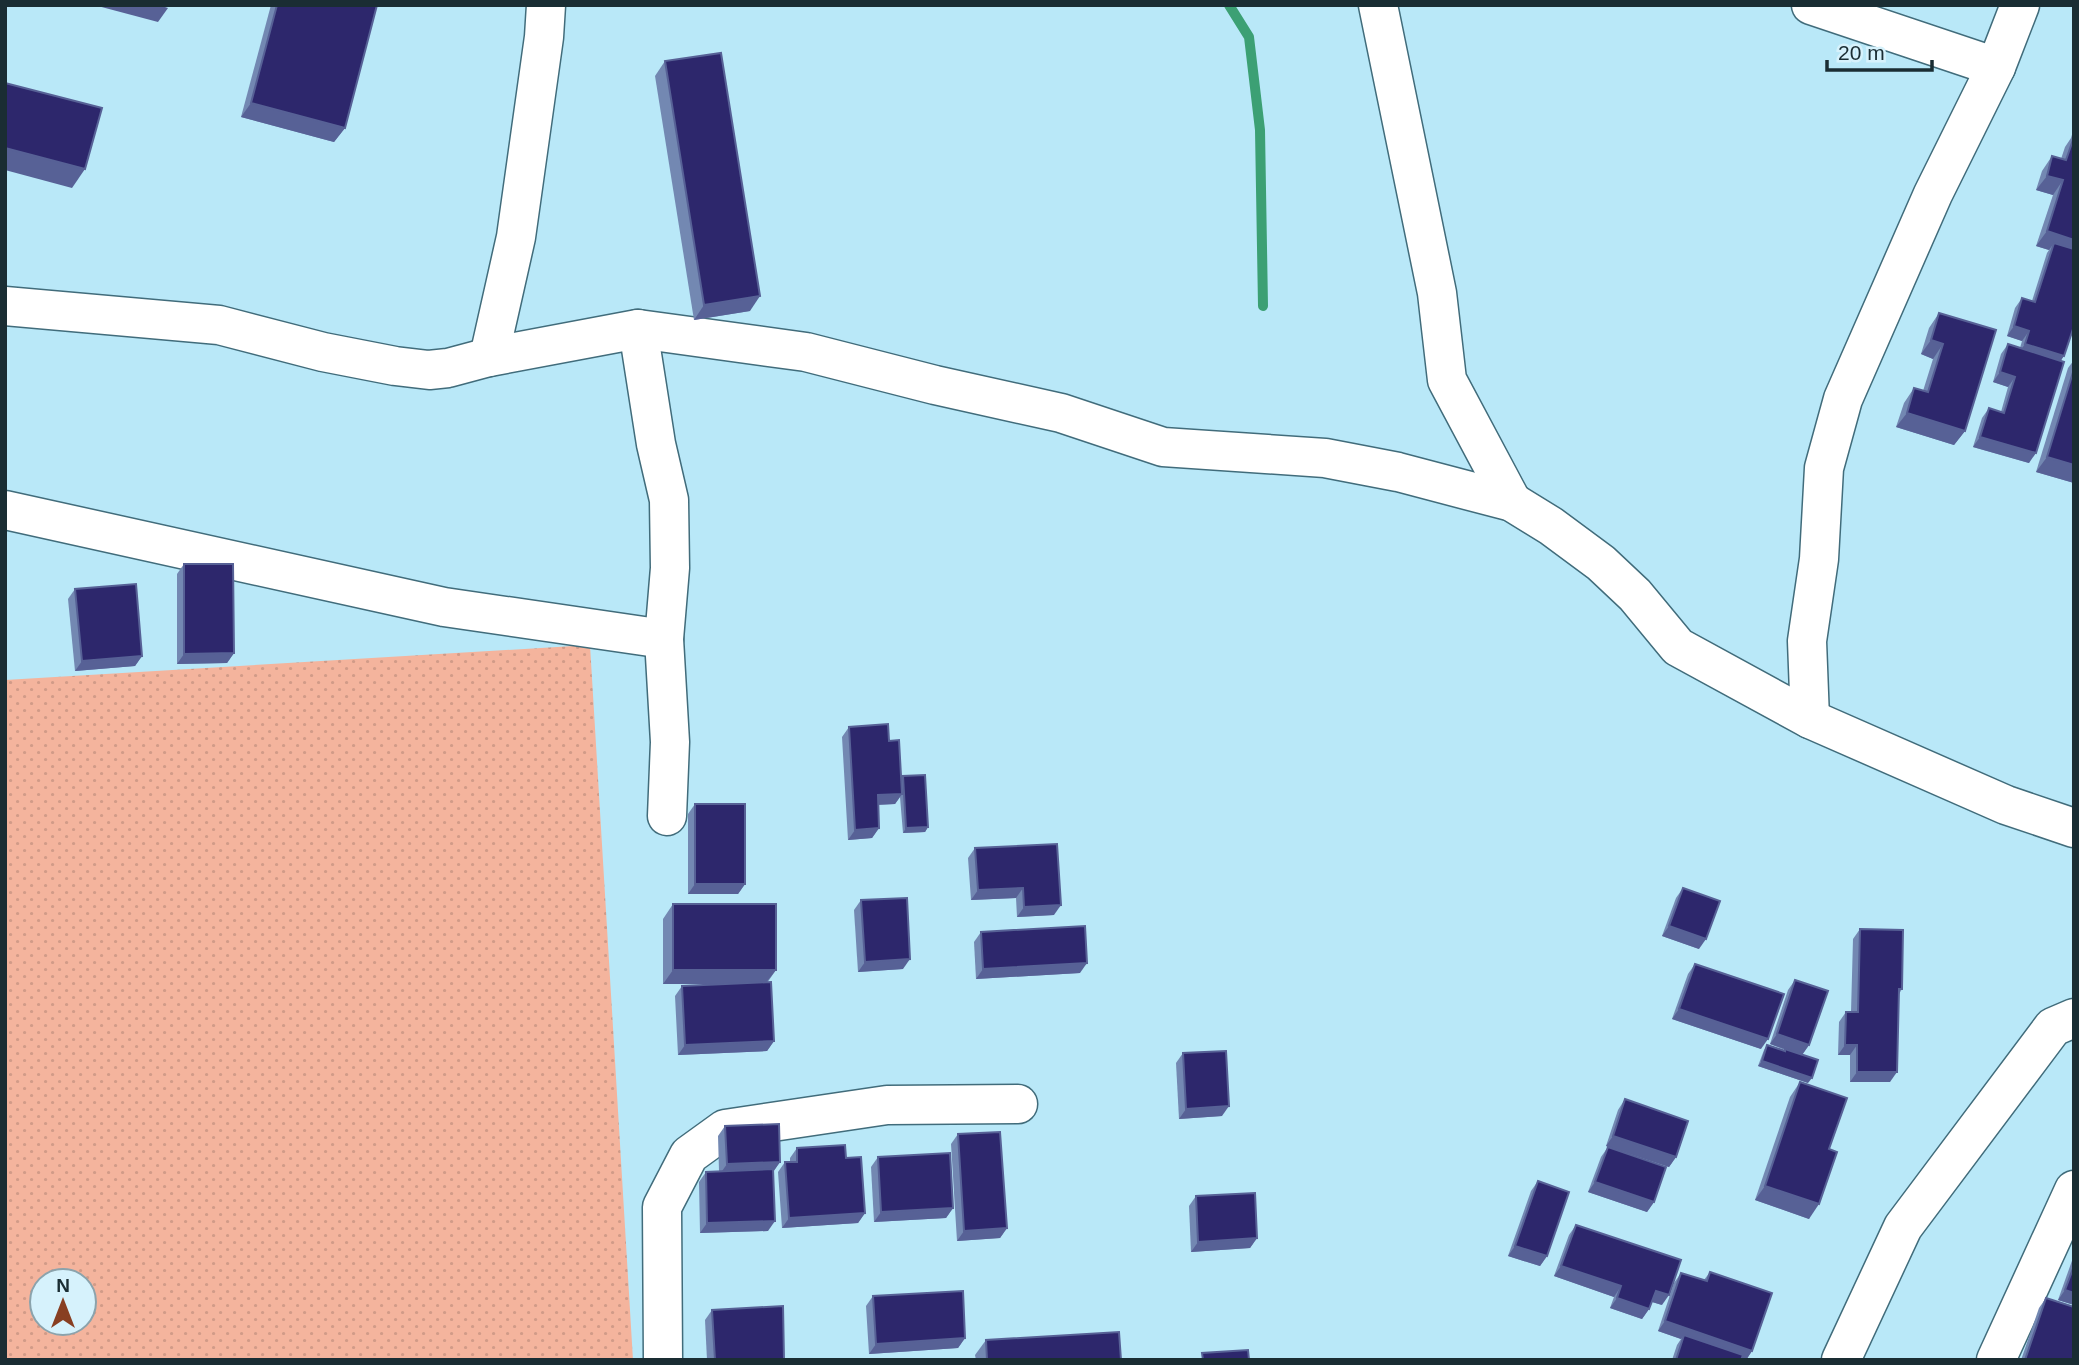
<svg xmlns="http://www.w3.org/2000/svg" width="2079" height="1365" viewBox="0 0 2079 1365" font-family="Arial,sans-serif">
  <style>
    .grass { fill: url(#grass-dots); fill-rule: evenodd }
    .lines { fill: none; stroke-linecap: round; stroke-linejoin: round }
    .stream { stroke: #3ca074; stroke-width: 10 }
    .minor-casing { stroke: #416c7b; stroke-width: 41 }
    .minor { stroke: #fff; stroke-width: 38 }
    .wall { fill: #7388b2 }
    .shaded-wall { fill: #576196 }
    .building { fill: #2d276c; stroke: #576196; stroke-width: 2 }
  </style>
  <defs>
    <pattern id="grass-dots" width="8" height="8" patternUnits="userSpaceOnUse" patternTransform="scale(1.75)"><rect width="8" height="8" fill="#f4b49d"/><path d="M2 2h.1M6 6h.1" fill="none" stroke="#d19b88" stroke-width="1.8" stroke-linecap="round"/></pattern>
  </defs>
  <rect width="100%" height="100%" fill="#b9e8f8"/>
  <path class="grass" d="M590 645 633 1360H5V680ZM42 1281H84V1323H42Z"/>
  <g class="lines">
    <polyline class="stream" points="1229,5 1249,37 1260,130 1263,306"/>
    <g class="minor-casing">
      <g id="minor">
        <polyline points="1378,5 1437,293 1447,380 1512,502"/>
        <polyline points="1811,5 1996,67"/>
        <polyline points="5,306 219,325 323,352 395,366 429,370 448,368 489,357 638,329 806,352 935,385 1061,413 1163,447 1325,458 1398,472 1512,502 1551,526 1601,563 1635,595 1678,647 1810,719 2006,805 2074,828"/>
        <polyline points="638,329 656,444 669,500 670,568 664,639 670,742 667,816"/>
        <polyline points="489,357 516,237 544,37 546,5"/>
        <polyline points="5,510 444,607 664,639"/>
        <polyline points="1810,719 1807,641 1819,559 1824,468 1843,399 1933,194 1996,67 2020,5"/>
        <polyline points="663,1360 662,1207 689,1155 725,1129 887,1105 1018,1104"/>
        <polyline points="1841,1360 1903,1227 2053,1027 2074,1018"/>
        <polyline points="1996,1360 2074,1190"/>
      </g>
    </g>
    <use href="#minor" class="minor"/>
  </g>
  <g class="wall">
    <polygon points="271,5 377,5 345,128 334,142 241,117"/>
    <polygon points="665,61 750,311 694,320 655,76"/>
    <polygon points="2074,128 2074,326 2061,361 2029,463 1973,447 1982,418 1989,408 2001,412 2008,387 1993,382 2001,354 2008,344 2020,348 2022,341 2007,336 2015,308 2022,298 2032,301 2047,253 2049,250 2036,246 2053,195 2036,190 2042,171 2052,156 2061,159 2065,147 2071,138"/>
    <polygon points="1939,313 1965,431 1954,445 1896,427 1904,403 1914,388 1923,391 1933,359 1921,354 1929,328"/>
    <polygon points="2074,360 2074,483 2036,472 2068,368"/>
    <polygon points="184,564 234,653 227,663 177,664 177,574"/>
    <polygon points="75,589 142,656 135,666 75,671 68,599"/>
    <polygon points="849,727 889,741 901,778 903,776 928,827 925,832 903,833 900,797 895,804 878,805 879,828 872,838 848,840 842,737"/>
    <polygon points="695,804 745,884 738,894 688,894 688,814"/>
    <polygon points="975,848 1054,915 1017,917 1016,898 971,900 968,858"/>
    <polygon points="1683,888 1699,949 1662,936 1676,898"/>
    <polygon points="861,900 903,969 858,972 854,910"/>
    <polygon points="673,904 776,970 767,983 774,1041 767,1051 678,1055 675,996 682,986 730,984 663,984 663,919"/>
    <polygon points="1860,929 1902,989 1899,994 1890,1082 1850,1082 1850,1055 1838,1055 1839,1022 1846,1012 1851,1012 1853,939"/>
    <polygon points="981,932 1080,973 976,979 974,942"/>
    <polygon points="1695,964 1761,1049 1672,1019 1688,974"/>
    <polygon points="1795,980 1809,1045 1802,1055 1808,1083 1758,1066 1764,1050 1767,1045 1784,1051 1785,1050 1770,1044 1788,990"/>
    <polygon points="1183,1053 1222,1116 1179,1119 1176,1063"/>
    <polygon points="1800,1082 1829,1149 1809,1219 1755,1200 1790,1097"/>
    <polygon points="1625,1099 1676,1157 1669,1167 1606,1146 1618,1110"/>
    <polygon points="725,1126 780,1162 773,1172 768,1231 700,1233 699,1182 706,1172 719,1171 718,1136"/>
    <polygon points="958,1134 1007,1228 1000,1238 957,1241 951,1144"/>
    <polygon points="1608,1147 1654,1202 1647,1212 1588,1192 1601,1157"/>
    <polygon points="797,1148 846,1158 865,1213 858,1223 782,1228 778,1172 785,1162 790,1162 790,1158"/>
    <polygon points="878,1157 953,1208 946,1218 874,1222 871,1167"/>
    <polygon points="1538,1181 1547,1256 1540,1266 1508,1256 1531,1191"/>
    <polygon points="1196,1196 1257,1238 1250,1248 1191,1252 1189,1206"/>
    <polygon points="1576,1225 1662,1305 1652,1302 1649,1309 1642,1319 1610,1308 1614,1297 1554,1276 1569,1235"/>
    <polygon points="2074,1255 2074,1305 2058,1300"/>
    <polygon points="1710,1272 1752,1351 1746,1360 1672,1360 1677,1345 1681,1339 1658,1331 1674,1283 1681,1273 1704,1280"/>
    <polygon points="873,1296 965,1338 958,1348 869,1354 866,1306"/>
    <polygon points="2046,1298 2074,1360 2021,1360 2039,1308"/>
    <polygon points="712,1310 784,1360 707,1360 705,1320"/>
    <polygon points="986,1340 1121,1360 976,1360 975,1355"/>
  </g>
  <g class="shaded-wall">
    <polygon points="94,5 159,5 168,8 158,22"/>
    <polygon points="251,103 345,128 334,142 241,117"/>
    <polygon points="5,148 85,169 72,188 5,170"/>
    <polygon points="2047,176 2063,180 2053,195 2036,190"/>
    <polygon points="2047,231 2074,240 2074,258 2054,243 2049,250 2036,246"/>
    <polygon points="760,296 750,311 694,320 704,305"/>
    <polygon points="2014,326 2029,331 2022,341 2007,336"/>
    <polygon points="1931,340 1943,344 1933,359 1921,354"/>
    <polygon points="2025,344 2064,356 2057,366 2018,354"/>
    <polygon points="2000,372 2015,377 2008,387 1993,382"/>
    <polygon points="1907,413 1965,431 1954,445 1896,427"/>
    <polygon points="1980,437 2036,453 2029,463 1973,447"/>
    <polygon points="2047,457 2074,465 2074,483 2036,472"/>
    <polygon points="234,653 227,663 177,664 184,654"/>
    <polygon points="142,656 135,666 75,671 82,661"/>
    <polygon points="902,794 895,804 871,805 878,795"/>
    <polygon points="928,827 925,832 903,833 906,828"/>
    <polygon points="879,828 872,838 848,840 855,830"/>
    <polygon points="695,884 745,884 738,894 688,894"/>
    <polygon points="1023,888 1016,898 971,900 978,890"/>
    <polygon points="1061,905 1054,915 1017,917 1024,907"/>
    <polygon points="1669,926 1706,939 1699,949 1662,936"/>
    <polygon points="910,959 903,969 858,972 865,962"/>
    <polygon points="1087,963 1080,973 976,979 983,969"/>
    <polygon points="673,970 776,970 765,984 663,984"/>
    <polygon points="1679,1009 1768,1039 1761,1049 1672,1019"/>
    <polygon points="1777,1034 1809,1045 1802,1055 1770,1044"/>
    <polygon points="774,1041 767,1051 678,1055 685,1045"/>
    <polygon points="1845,1045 1857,1045 1850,1055 1838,1055"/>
    <polygon points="1762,1061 1812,1078 1808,1083 1758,1066"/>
    <polygon points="1857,1072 1897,1072 1890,1082 1850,1082"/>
    <polygon points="1229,1106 1222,1116 1179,1119 1186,1109"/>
    <polygon points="1613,1136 1676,1157 1669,1167 1606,1146"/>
    <polygon points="780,1162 773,1172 720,1174 727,1164"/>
    <polygon points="1595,1182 1654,1202 1647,1212 1588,1192"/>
    <polygon points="1765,1186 1819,1204 1809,1219 1755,1200"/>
    <polygon points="953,1208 946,1218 874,1222 881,1212"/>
    <polygon points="865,1213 858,1223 782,1228 789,1218"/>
    <polygon points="775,1221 768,1231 700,1233 707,1223"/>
    <polygon points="1007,1228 1000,1238 957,1241 964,1231"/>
    <polygon points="1257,1238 1250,1248 1191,1252 1198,1242"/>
    <polygon points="1515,1246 1547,1256 1540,1266 1508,1256"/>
    <polygon points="1561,1266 1621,1286 1614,1297 1554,1276"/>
    <polygon points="2065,1290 2074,1293 2074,1305 2058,1300"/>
    <polygon points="1656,1291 1669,1295 1662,1305 1649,1301"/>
    <polygon points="1617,1298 1649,1309 1642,1319 1610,1308"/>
    <polygon points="1665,1321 1752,1351 1746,1360 1743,1360 1683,1339 1684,1335 1681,1339 1658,1331"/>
    <polygon points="965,1338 958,1348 869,1354 876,1344"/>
  </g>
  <g class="building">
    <polygon points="277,5 377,5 345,128 251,103"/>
    <polygon points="721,53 760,296 704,305 665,61"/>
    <polygon points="5,83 102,108 85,169 5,148"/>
    <polygon points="2074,137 2074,240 2047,231 2063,180 2047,176 2052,156 2066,160"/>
    <polygon points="2054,243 2074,249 2074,326 2064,356 2025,344 2029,331 2014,326 2022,298 2035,302"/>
    <polygon points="1939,313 1996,330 1965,431 1907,413 1914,388 1928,392 1943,344 1931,340"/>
    <polygon points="2008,344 2064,362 2036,453 1980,437 1989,408 2004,413 2015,377 2000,372"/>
    <polygon points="2074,369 2074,465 2047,457"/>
    <polygon points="184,564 233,564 234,653 184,654"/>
    <polygon points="136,584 142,656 82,661 75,589"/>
    <polygon points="888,724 889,741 899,740 902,794 878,795 879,828 855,830 849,727"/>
    <polygon points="925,775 928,827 906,828 903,776"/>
    <rect x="695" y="804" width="50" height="80"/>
    <polygon points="1057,844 1061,905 1024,907 1023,888 978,890 975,848"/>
    <polygon points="1683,888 1720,901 1706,939 1669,926"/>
    <polygon points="907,898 910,959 865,962 861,900"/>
    <rect x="673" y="904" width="103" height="66"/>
    <polygon points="1085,926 1087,963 983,969 981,932"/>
    <polygon points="1860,929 1903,930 1902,989 1899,989 1897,1072 1857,1072 1857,1045 1845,1045 1846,1012 1858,1012"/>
    <polygon points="1695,964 1784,994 1768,1039 1679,1009"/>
    <polygon points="1795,980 1828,991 1809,1045 1777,1034"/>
    <polygon points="771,982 774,1041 685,1045 682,986"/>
    <polygon points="1767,1045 1785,1051 1785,1049 1818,1060 1812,1078 1762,1061"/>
    <polygon points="1226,1051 1229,1106 1186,1109 1183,1053"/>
    <polygon points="1800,1082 1847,1098 1829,1149 1837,1152 1819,1204 1765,1186"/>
    <polygon points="1625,1099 1688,1121 1676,1157 1613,1136"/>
    <polygon points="779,1124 780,1162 727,1164 725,1126"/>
    <polygon points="1000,1132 1007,1228 964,1231 958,1134"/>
    <polygon points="845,1145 846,1158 861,1157 865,1213 789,1218 785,1162 797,1162 797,1148"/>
    <polygon points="1608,1147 1666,1167 1654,1202 1595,1182"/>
    <polygon points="950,1153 953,1208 881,1212 878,1157"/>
    <polygon points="773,1169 775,1221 707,1223 706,1172"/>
    <polygon points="1538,1181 1569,1192 1547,1256 1515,1246"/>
    <polygon points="1255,1193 1257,1238 1198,1242 1196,1196"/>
    <polygon points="1576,1225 1681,1260 1669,1295 1656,1291 1649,1309 1617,1298 1621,1286 1561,1266"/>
    <polygon points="2074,1266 2074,1293 2065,1290"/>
    <polygon points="1710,1272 1772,1293 1752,1351 1665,1321 1681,1273 1707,1281"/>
    <polygon points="963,1291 965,1338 876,1344 873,1296"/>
    <polygon points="2046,1298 2074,1307 2074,1360 2025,1360"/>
    <polygon points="783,1306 784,1360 715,1360 712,1310"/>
    <polygon points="1119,1332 1121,1360 987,1360 986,1340"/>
    <polygon points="1684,1335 1743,1355 1741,1360 1676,1360"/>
    <polygon points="1248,1350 1249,1360 1203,1360 1202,1353"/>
  </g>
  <rect width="2079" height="1365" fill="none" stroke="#1a2d33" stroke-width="14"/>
  <g transform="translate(63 1302)"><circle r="33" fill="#d6f2fc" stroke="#8ba3ac" stroke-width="2"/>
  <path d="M0-5L12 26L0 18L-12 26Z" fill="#883f22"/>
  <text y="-10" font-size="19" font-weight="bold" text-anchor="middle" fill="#1a2d33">N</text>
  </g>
  <path d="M1827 60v10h105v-10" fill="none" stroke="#1a2d33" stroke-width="3.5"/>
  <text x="1838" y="60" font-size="21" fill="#1a2d33" stroke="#d6f2fc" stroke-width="5" paint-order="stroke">20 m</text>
</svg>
